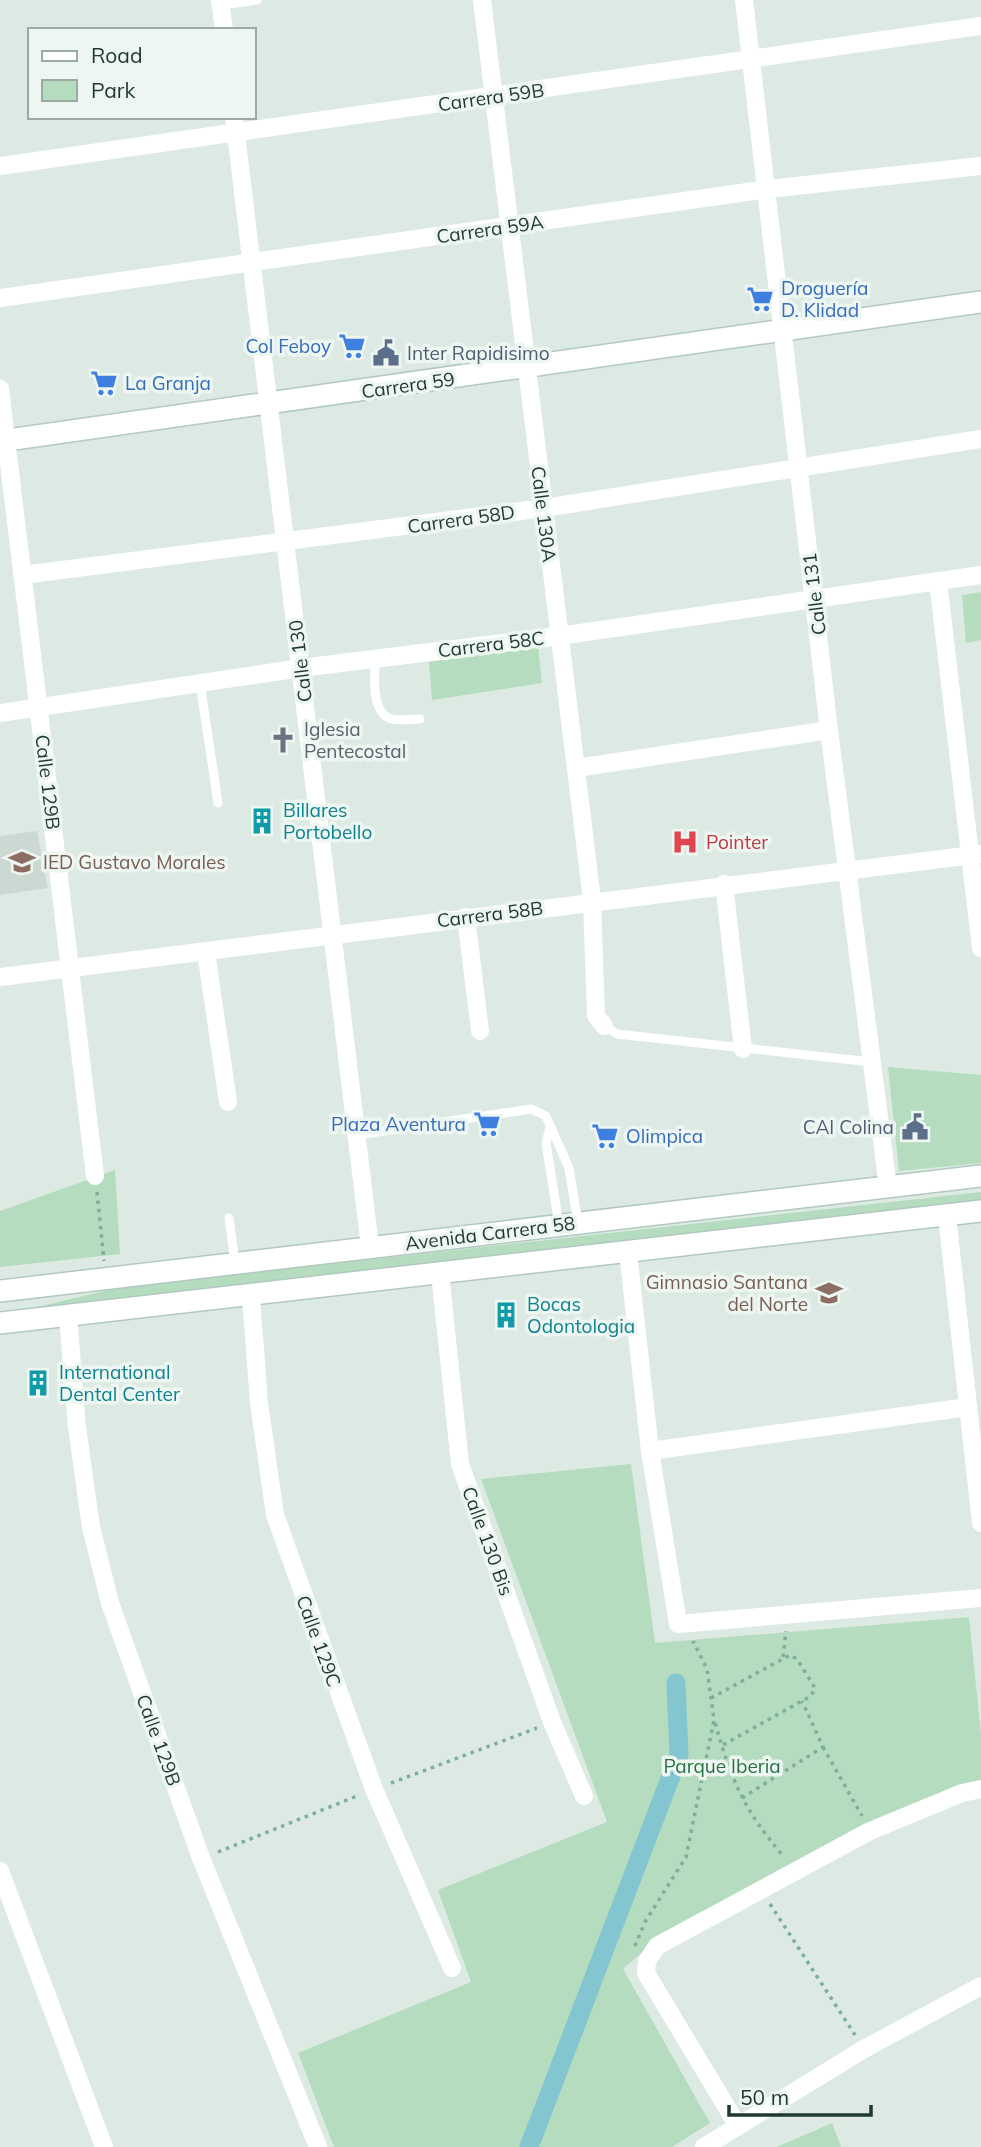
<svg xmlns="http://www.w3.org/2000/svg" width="981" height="2147" viewBox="0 0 981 2147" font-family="Mulish,sans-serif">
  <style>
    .built { fill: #ccd9d3 }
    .green { fill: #b5dcbf }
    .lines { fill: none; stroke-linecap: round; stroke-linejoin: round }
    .canal { stroke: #83c6d0; stroke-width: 19 }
    .secondary-casing { stroke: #b1c9c0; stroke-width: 24 }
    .path { stroke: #7dae9e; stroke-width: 3.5; stroke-dasharray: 3.5 5; stroke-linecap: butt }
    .lane { stroke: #fff; stroke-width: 9 }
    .street { stroke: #fff; stroke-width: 18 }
    .secondary { stroke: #fff; stroke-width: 21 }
    .labels { text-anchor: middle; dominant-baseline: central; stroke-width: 7; stroke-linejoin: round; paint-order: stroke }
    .street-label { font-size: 19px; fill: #1f3932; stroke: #eef6f2 }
    .shop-label { font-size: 19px; fill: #366cbe; stroke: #eef6f2; text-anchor: start }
    .service-label { font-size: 19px; fill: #4e5e75; stroke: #eef6f2; text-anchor: start }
    .worship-label { font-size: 19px; fill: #5b616d; stroke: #eef6f2; text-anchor: start }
    .culture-label { font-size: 19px; fill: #0d838f; stroke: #eef6f2; text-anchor: start }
    .health-label { font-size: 19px; fill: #be3a42; stroke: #eef6f2; text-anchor: start }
    .education-label { font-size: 19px; fill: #785e54; stroke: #eef6f2; text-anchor: start }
    .park-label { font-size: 19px; fill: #297043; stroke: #eef6f2 }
  </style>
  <rect width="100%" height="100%" fill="#ddeae4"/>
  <polygon class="built" points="37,831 48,888 0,895 0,836"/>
  <g class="green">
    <polygon points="981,592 981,640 966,643 962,595"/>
    <polygon points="538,646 542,683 432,700 429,662"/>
    <polygon points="888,1067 981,1075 981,1163 899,1171"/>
    <polygon points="115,1170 120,1254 0,1267 0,1211"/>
    <polygon points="981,1192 981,1208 12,1313 121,1287"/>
    <polygon points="631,1464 655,1643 969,1617 981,1734 981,1783 662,1935 623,1969 710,2123 672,2147 334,2147 298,2053 471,1982 438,1890 607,1822 481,1479"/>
    <polygon points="832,2123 841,2147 777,2147"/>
  </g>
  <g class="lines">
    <polyline class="canal" points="529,2147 679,1755 676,1683"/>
    <g class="secondary-casing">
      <g id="secondary">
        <polyline points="0,441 981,302"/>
        <polyline points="0,1291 981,1176"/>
        <polyline points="0,1323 981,1211"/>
      </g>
    </g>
    <g class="path">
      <polyline points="97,1192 104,1261"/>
      <polyline points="783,1657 786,1631"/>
      <polyline points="711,1698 790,1655 797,1659 815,1688 811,1696 721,1746"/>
      <path d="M715 1723C732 1782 744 1810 784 1857"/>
      <polyline points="823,1747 862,1816"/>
      <polyline points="391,1783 537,1728"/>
      <polyline points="742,1798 823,1747 802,1701"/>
      <polyline points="218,1852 357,1796"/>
      <polyline points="770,1904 855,2035"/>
      <polyline points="635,1946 645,1922 686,1857 714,1720 707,1669 693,1641"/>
    </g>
    <g class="lane">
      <polyline points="221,5 257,0"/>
      <path d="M375 659C375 675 370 713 392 719 400 721 411 719 420 719"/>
      <polyline points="200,683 218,803"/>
      <polyline points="604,1026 617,1034 871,1062"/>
      <polyline points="550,1127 546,1143 559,1225"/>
      <polyline points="357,1135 531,1109 546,1116 569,1168 578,1223"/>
      <polyline points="229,1218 235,1262"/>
    </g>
    <g class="street">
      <polyline points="220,0 224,30"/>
      <polyline points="482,0 592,900 596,1016 604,1026"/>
      <polyline points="744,0 829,730 888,1187"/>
      <polyline points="234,117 370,1247"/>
      <polyline points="0,166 981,26"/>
      <polyline points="0,298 768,189 981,166"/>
      <polyline points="0,389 95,1176"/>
      <polyline points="23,575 544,508 981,439"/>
      <polyline points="938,581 981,948"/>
      <polyline points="0,713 301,668 559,636 981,575"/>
      <polyline points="576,768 829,730"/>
      <polyline points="724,884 743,1049"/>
      <polyline points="466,917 480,1031"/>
      <polyline points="206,952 228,1102"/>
      <polyline points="0,977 981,854"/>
      <polyline points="947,1216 981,1523"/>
      <polyline points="628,1252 650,1451 678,1624 981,1598"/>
      <polyline points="440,1273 460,1464 552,1722 584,1796"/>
      <polyline points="251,1297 259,1403 275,1515 374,1789 452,1968"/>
      <polyline points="68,1316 77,1427 91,1527 110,1603 201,1858 318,2147"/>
      <polyline points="650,1451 968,1407"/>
      <polyline points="0,1871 104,2147"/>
      <polyline points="738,2126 646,1973 647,1961 657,1946 870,1831 962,1793 981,1789"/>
      <polyline points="704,2147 864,2049 981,1986"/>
    </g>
    <use href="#secondary" class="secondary"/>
  </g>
  <defs>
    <g id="supermarket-bare" transform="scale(2.1)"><path d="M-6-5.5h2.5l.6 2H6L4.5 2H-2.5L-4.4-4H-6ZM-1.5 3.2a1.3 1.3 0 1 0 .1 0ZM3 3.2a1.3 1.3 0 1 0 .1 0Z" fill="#3f7fe0" stroke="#eef6f2" stroke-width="2.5" paint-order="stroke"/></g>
    <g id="civic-bare" transform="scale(2.1)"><path d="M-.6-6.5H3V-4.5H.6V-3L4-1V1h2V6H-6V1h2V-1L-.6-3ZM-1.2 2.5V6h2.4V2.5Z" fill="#5c6f8a" stroke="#eef6f2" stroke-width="2.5" paint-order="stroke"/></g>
    <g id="church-bare" transform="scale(2.1)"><path d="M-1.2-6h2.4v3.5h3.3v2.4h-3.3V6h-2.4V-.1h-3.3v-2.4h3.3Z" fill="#6b7280" stroke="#eef6f2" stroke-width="2.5" paint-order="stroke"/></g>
    <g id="building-bare" transform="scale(2.1)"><path d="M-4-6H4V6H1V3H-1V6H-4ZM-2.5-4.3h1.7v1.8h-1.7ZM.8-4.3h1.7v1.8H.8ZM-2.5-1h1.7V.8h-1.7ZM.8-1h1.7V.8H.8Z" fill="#0f9aa8" stroke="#eef6f2" stroke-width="2.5" paint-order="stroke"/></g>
    <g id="hospital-bare" transform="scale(2.1)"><path d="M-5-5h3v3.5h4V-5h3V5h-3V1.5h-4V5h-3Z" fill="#e0444e" stroke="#eef6f2" stroke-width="2.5" paint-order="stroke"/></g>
    <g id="school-bare" transform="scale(2.1)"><path d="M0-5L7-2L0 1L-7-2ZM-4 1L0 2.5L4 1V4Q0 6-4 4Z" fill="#8d6e63" stroke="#eef6f2" stroke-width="2.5" paint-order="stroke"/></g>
  </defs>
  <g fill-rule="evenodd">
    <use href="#supermarket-bare" x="760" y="299"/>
    <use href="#supermarket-bare" x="352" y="346"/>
    <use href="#civic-bare" x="386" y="353"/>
    <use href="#supermarket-bare" x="104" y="383"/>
    <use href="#church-bare" x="283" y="740"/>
    <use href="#building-bare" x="262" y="821"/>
    <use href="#hospital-bare" x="685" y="842"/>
    <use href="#school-bare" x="22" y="862"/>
    <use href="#supermarket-bare" x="487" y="1124"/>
    <use href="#civic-bare" x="915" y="1127"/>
    <use href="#supermarket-bare" x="605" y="1136"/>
    <use href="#school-bare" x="829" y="1293"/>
    <use href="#building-bare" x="506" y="1315"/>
    <use href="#building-bare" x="38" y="1383"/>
  </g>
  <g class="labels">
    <g class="street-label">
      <text transform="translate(491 97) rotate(-8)">Carrera 59B</text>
      <text transform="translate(490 229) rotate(-8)">Carrera 59A</text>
      <text transform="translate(408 385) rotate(-8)">Carrera 59</text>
      <text transform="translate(544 514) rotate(83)">Calle 130A</text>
      <text transform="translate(461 519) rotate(-8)">Carrera 58D</text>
      <text transform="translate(814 594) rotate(-97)">Calle 131</text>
      <text transform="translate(491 644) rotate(-7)">Carrera 58C</text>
      <text transform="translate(300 661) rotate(-97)">Calle 130</text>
      <text transform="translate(48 782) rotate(83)">Calle 129B</text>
      <text transform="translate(490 914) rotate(-7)">Carrera 58B</text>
      <text transform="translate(490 1233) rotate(-7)">Avenida Carrera 58</text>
      <text transform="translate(488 1541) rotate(70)">Calle 130 Bis</text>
      <text transform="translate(319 1641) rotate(70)">Calle 129C</text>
      <text transform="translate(159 1740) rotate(70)">Calle 129B</text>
    </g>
    <g class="shop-label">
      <text x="781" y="288">Droguería<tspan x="781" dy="22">D. Klidad</tspan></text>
      <text x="331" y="346" text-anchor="end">Col Feboy</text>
      <text x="125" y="383">La Granja</text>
      <text x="466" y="1124" text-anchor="end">Plaza Aventura</text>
      <text x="626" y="1136">Olimpica</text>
    </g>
    <g class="service-label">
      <text x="407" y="353">Inter Rapidisimo</text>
      <text x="894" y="1127" text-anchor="end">CAI Colina</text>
    </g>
    <g class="worship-label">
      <text x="304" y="729">Iglesia<tspan x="304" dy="22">Pentecostal</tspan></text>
    </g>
    <g class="culture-label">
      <text x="283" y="810">Billares<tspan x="283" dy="22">Portobello</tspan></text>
      <text x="527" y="1304">Bocas<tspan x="527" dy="22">Odontologia</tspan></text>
      <text x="59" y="1372">International<tspan x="59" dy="22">Dental Center</tspan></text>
    </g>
    <g class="health-label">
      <text x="706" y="842">Pointer</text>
    </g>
    <g class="education-label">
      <text x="43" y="862">IED Gustavo Morales</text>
      <text x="808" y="1282" text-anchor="end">Gimnasio Santana<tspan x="808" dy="22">del Norte</tspan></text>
    </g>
    <g class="park-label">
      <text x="722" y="1766">Parque Iberia</text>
    </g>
  </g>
  <rect x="28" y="28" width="228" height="91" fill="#eef6f2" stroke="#9baaa5" stroke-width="2"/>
  <rect x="42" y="51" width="35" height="10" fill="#ffffff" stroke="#9baaa5" stroke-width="2"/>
  <text x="91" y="63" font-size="21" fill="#1f3932">Road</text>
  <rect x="42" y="80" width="35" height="21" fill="#b5dcbf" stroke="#9baaa5" stroke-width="2"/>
  <text x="91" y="98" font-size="21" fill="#1f3932">Park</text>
  <path d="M729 2105v10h142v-10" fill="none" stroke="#1f3932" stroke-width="3.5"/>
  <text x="740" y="2105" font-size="21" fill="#1f3932" stroke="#eef6f2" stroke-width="5" paint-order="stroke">50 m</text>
</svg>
